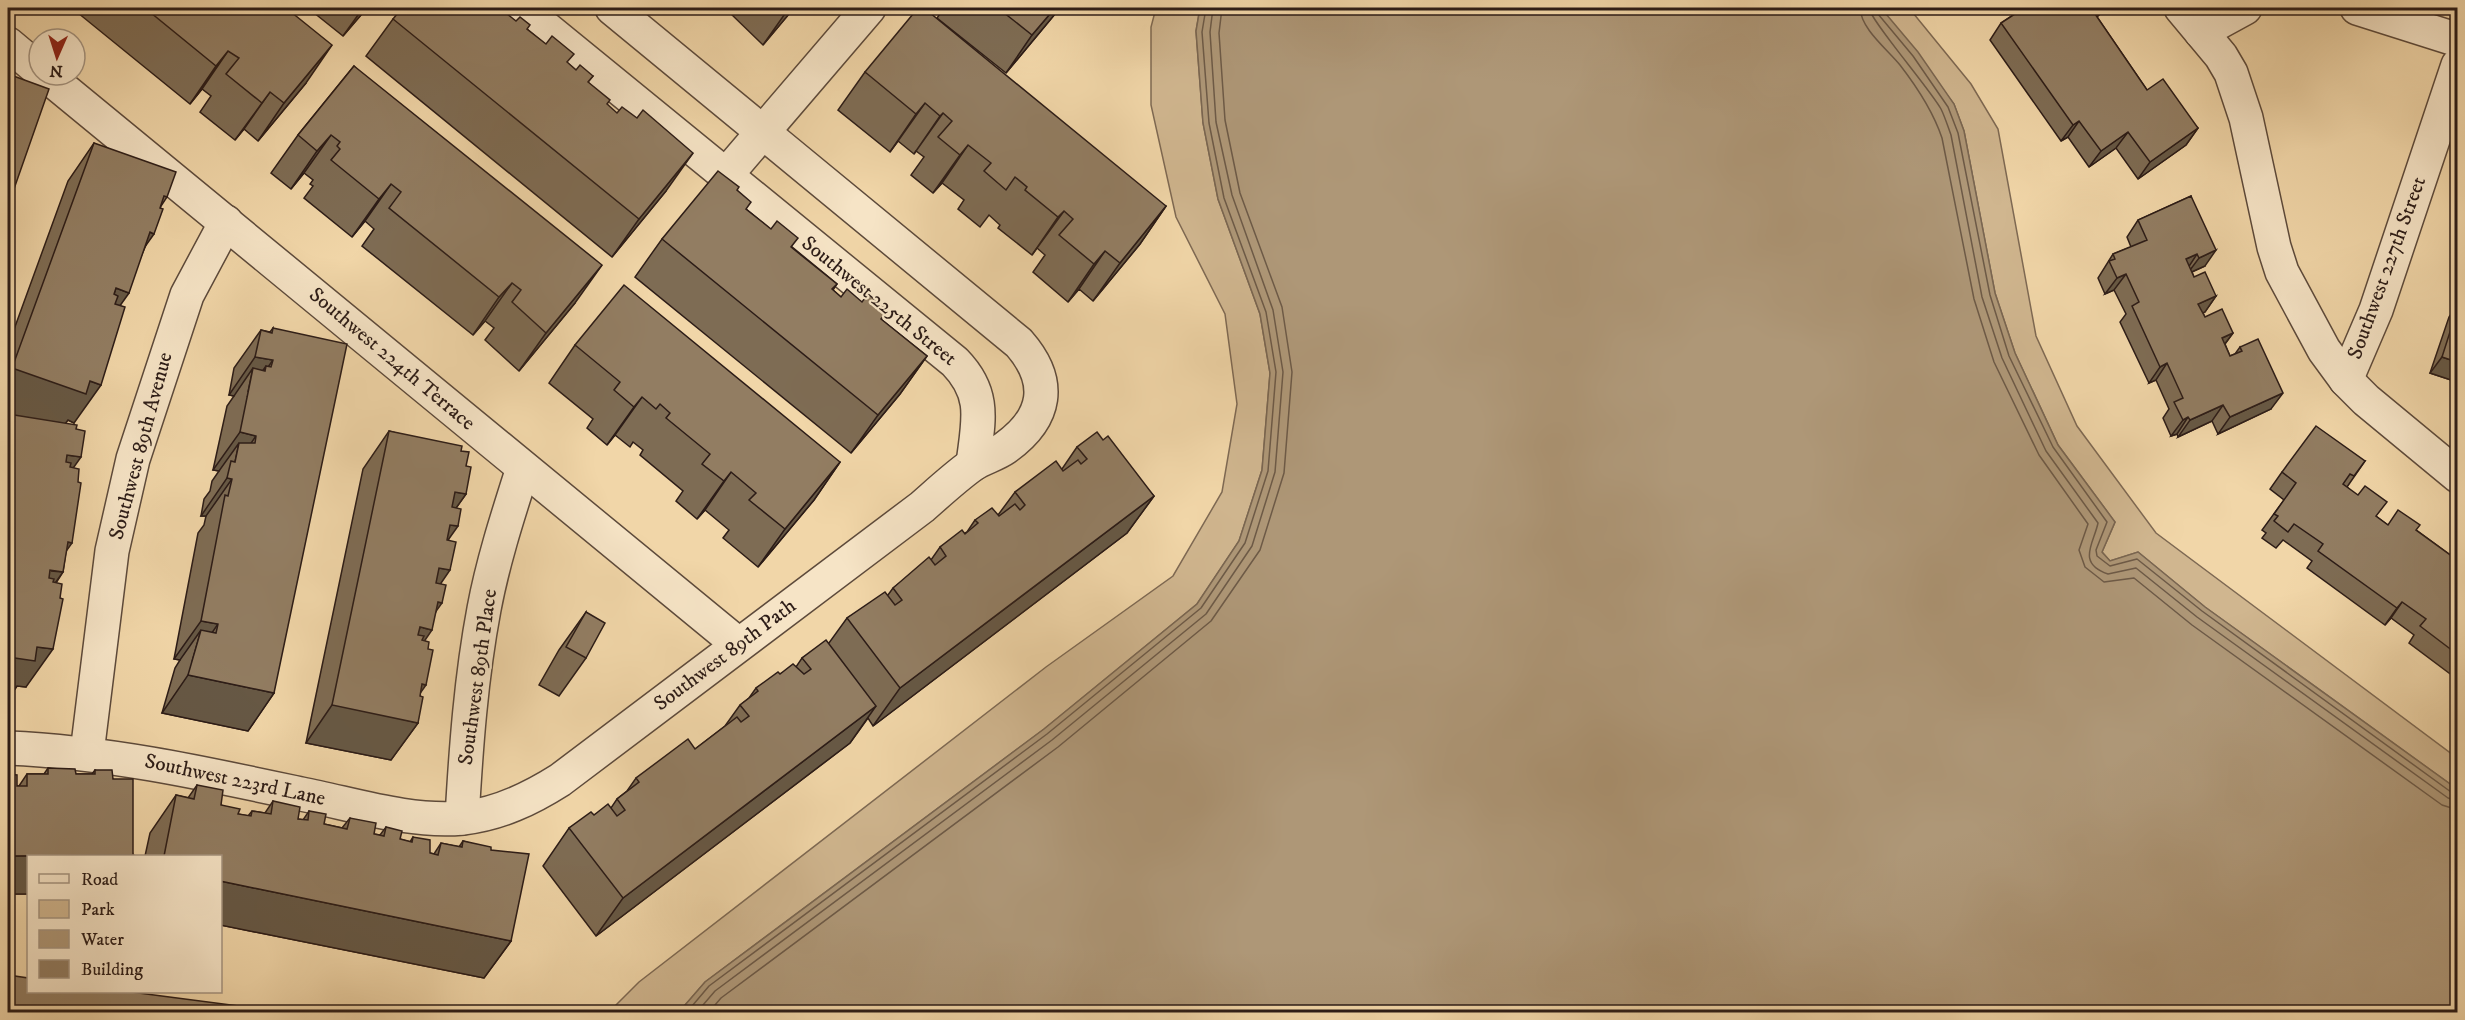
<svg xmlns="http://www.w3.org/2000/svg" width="2465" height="1020" viewBox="0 0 2465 1020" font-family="'IM FELL DW Pica',serif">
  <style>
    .green { fill: #d0b68f; stroke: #7e6953; stroke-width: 1.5 }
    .water { fill: #ae9777; stroke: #7a6651; stroke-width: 1.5 }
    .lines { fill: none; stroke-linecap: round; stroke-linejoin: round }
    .shore { stroke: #6d5a47; stroke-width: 1.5 }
    .minor-casing { stroke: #5d4a3b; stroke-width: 36 }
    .minor { stroke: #f6e4c6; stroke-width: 33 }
    .wall { fill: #7e6c54; stroke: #2c1c17; stroke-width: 1.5 }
    .shaded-wall { fill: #665845; stroke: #2c1c17; stroke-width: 1.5 }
    .building { fill: #927d62; stroke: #2c1c17; stroke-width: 1.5 }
    .labels { text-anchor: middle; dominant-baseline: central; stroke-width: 4.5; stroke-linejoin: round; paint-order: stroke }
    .street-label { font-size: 21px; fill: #2c1c17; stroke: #f6e4c6 }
  </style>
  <rect width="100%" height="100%" fill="#f1d6a8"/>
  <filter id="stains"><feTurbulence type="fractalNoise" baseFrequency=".00333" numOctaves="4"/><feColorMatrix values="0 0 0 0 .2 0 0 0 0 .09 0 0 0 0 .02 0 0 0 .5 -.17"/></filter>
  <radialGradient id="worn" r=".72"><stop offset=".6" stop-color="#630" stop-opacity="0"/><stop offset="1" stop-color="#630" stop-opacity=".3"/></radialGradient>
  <g class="green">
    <polygon points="1156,8 1200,8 1196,31 1203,123 1218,199 1260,314 1270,373 1262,470 1239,541 1197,604 1044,729 705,982 679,1012 609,1012 639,982 1046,667 1173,576 1222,492 1237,404 1225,314 1176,217 1151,105 1151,27"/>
    <polygon points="1881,8 1909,8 1971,84 1998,129 2036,336 2077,426 2156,533 2457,758 2457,789 2205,607 2138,552 2110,561 2102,552 2115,522 2058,445 2015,353 1995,293 1964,131 1954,104"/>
  </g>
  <polygon class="water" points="1200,8 1881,8 1918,52 1954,104 1964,131 1995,293 2015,353 2058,445 2115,522 2102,552 2110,561 2138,552 2205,607 2457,789 2457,1012 679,1012 705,982 1044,729 1197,604 1239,541 1262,470 1270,373 1260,314 1218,199 1203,123 1196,31"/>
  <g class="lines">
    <g class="shore">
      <path d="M1860 8C1861 29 1887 49 1900 65 1917 87 1933 111 1942 138L1974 299 1994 362 2039 455 2088 524 2079 550 2085 567 2104 582 2134 578 2192 625 2442 805 2458 810"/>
      <path d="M1869 8C1870 20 1930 89 1941 109 1945 117 1948 127 1951 135L1982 297 2002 358 2046 451 2098 523C2094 543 2076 563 2108 574L2136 568 2197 617 2448 798 2458 801"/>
      <polyline points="1877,8 1878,14 1913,56 1948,107 1958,133 1990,295 2009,356 2053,447 2107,522 2096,550 2097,556 2110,566 2137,559 2202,611 2451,792 2458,793"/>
      <polyline points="687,1012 709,986 1047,734 1201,608 1245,543 1268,471 1276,372 1266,312 1224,198 1209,123 1202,32 1206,8"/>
      <polyline points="697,1012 715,991 1052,740 1206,614 1252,546 1275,472 1283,372 1273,310 1232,195 1216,122 1210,32 1213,8"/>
      <polyline points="709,1012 721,998 1058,747 1211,621 1260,550 1284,473 1292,372 1282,307 1240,193 1225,120 1219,33 1222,8"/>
    </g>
    <g class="minor-casing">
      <g id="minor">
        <path d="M521 8 955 362C987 395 978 422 973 464"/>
        <polyline points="2181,8 2221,56 2231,73 2246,118 2274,247 2282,272 2324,350 2346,380 2366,400 2458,476"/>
        <polyline points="2357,8 2458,40"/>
        <polyline points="2201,32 2245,8"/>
        <polyline points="8,44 39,70"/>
        <polyline points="46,75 738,644"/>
        <polyline points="726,175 869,8"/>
        <polyline points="2346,380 2376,310 2458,65"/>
        <path d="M8 748C107 752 203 773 301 794 353 804 409 823 463 818 499 814 530 799 560 780L922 507C938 493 954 478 972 465 982 458 995 455 1005 448 1047 418 1053 382 1019 343L612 8"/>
        <polyline points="87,753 112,551 133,459 187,295 226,222"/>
        <path d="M462 818C466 748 471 678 484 609 493 561 508 515 523 468"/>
      </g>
    </g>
    <use href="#minor" class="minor"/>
  </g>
  <g class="wall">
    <polygon points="82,8 286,8 306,83 258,141 244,129 235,140 200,112 211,96 202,89 190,104 78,13"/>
    <polygon points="308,8 367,8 343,36"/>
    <polygon points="734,8 794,8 763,45 730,13"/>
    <polygon points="944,8 1060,8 1006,73 937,18"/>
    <polygon points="2020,8 2105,8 2099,15 2097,17 2147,90 2198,128 2186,145 2138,179 2116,148 2089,167 2068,137 2061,141 1990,40 2001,23 2021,10"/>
    <polygon points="496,14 516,21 527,29 576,70 593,76 588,82 607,104 666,191 612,257 366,56 393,19"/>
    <polygon points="354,66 575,303 519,371 485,340 494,328 485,321 473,335 362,246 374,229 365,221 352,237 304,198 313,186 310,184 313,180 304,173 291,189 271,173 298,135"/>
    <polygon points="865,72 1166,206 1140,244 1093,301 1079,289 1068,302 1033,272 1045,255 1037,248 1032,255 998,228 1000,225 989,215 980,227 958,209 964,200 942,183 933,193 911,175 924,157 916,151 914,154 898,141 890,152 838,110"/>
    <polygon points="94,143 167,197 161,206 146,245 120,305 74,423 68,420 65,423 73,468 66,551 63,572 56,583 26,687 17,686 8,699 8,414 11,415 8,414 8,346 68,181"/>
    <polygon points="737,190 746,209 837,284 833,290 841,297 882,320 927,356 900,394 851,453 635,277 662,239"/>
    <polygon points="2191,196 2205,266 2192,272 2194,277 2216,296 2205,312 2203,313 2205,317 2233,333 2225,344 2230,356 2235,354 2240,347 2271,409 2218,434 2212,421 2178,437 2177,434 2171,436 2163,418 2169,409 2156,380 2149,383 2120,322 2126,314 2114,290 2105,294 2098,278 2113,254 2131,247 2127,237 2138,220"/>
    <polygon points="2457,305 2457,382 2430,373 2449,317"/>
    <polygon points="273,328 274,693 248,731 162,713 175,668 180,660 174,659 198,533 204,525 206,516 201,516 204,499 210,491 212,481 219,471 213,470 227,406 234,396 229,395 234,368 261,330 270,332"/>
    <polygon points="575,345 840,462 814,500 758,567 723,538 729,530 705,510 697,519 676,501 683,491 640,455 643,450 633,442 630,447 615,435 607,445 587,428 593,419 549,383"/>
    <polygon points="389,431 461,451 466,466 466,494 456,508 448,541 436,611 424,641 418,723 391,760 306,743 363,469"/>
    <polygon points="1103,440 1154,496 1127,533 873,726 868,718 850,743 596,936 543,866 569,828 594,815 611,808 617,799 627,791 636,778 695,749 725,726 740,705 749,698 756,688 780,674 796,667 802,658 829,643 847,618 888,595 893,588 931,560 940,547 967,532 975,520 998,515 1015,492 1062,469 1077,447"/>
    <polygon points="2365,461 2347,487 2377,517 2388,525 2416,530 2457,560 2457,679 2409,643 2414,635 2391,618 2385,625 2307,568 2312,561 2283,540 2276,548 2262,538 2266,533 2262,530 2284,500 2270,489 2282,472"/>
    <polygon points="586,612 586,658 559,696 539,685 559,650"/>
    <polygon points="48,768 76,774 92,774 95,770 113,779 133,855 132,856 28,856 28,894 8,894 8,774 17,786 19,786 27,774 44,774"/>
    <polygon points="197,785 221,805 238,814 248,816 252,811 265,813 273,801 298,819 303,820 309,811 324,824 342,828 350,818 374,834 380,835 386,827 400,839 410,842 413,837 430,853 434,854 441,843 459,847 463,841 491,850 511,941 484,978 220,925 220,856 145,856 150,833 176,795 188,798"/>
  </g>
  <g class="shaded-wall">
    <polygon points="363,8 367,8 343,36"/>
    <polygon points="789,8 794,8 763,45"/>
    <polygon points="1055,8 1060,8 1006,73 1032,35"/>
    <polygon points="2099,8 2105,8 2099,15 2081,28 2093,11"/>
    <polygon points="332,45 306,83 258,141 284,103"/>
    <polygon points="228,51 202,89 190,104 216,66"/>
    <polygon points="270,92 244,129 235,140 262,103"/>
    <polygon points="925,103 898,141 890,152 916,114"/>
    <polygon points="943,113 916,151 914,154 940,116"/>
    <polygon points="2079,121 2068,137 2061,141 2073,125"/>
    <polygon points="2198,128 2186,145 2138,179 2150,162"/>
    <polygon points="2128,132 2116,148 2089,167 2101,151"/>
    <polygon points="331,135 304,173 291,189 317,151"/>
    <polygon points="968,145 942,183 933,193 960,155"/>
    <polygon points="693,153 666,191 612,257 639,219"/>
    <polygon points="391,184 365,221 352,237 379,199"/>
    <polygon points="1166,206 1140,244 1093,301 1120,263"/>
    <polygon points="1064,211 1037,248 1032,255 1058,217"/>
    <polygon points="150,232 154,234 127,272"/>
    <polygon points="2216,250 2205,266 2187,274 2199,258"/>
    <polygon points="1105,251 1079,289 1068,302 1094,264"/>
    <polygon points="2197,254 2186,271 2186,259"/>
    <polygon points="602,265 575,303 519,371 546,333"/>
    <polygon points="2126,274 2114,290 2105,294 2117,278"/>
    <polygon points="512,283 485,321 473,335 499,297"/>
    <polygon points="116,288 129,293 102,331"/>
    <polygon points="2216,296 2205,312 2187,320 2198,304"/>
    <polygon points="2233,333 2221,349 2222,338"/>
    <polygon points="927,356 900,394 851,453 878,415"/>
    <polygon points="255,357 273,360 247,397 265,371 266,366 248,392 253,368 234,396 229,395"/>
    <polygon points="2442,357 2457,362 2457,382 2430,373"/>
    <polygon points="2167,363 2156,380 2149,383 2160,367"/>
    <polygon points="12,368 90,381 101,385 74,423 68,420 59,432 8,414 8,375"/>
    <polygon points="2283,393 2271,409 2218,434 2230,417"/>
    <polygon points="642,397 615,435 607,445 634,407"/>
    <polygon points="2223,405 2212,421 2178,437 2190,420"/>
    <polygon points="2188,417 2177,434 2171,436 2183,420"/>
    <polygon points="240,432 256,436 230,474 235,462 239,443 219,471 213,470"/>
    <polygon points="67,455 81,457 54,495"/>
    <polygon points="840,462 814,500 758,567 785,529"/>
    <polygon points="731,472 705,510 697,519 724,481"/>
    <polygon points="227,478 232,479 206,516 201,516"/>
    <polygon points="455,492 466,494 439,532"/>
    <polygon points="1154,496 1127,533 873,726 900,688"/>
    <polygon points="450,525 458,526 431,564"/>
    <polygon points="68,542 72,543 52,571 63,572 36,610 23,608"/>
    <polygon points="439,568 450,570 424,608"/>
    <polygon points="438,602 442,603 424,628 432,630 406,668 394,665"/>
    <polygon points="2402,602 2391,618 2385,625 2397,608"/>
    <polygon points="201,621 218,624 192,662 201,630 180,660 174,659"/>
    <polygon points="37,647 53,649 26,687 17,686 8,699 8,657"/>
    <polygon points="188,675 274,693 248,731 162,713"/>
    <polygon points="422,684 426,685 402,719 418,723 391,760 306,743 332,705"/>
    <polygon points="876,706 850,743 596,936 623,898"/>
    <polygon points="133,855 132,856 28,856 28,894 8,894 8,856"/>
    <polygon points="220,881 511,941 484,978 220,925"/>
  </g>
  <g class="building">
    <polygon points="145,8 286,8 332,45 284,103 270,92 262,103 226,74 239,58 228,51 216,66"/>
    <polygon points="402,8 488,8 496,14 501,9 516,21 520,17 530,25 527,29 546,44 552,36 574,54 567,62 576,70 580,65 593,76 588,82 610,100 607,104 617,113 622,107 637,118 643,110 693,153 639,219 393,19"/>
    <polygon points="918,8 924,8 1166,206 1120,263 1105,251 1094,264 1059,235 1073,219 1064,211 1058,217 1025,190 1027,187 1015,177 1006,190 984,171 991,163 968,145 960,155 938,137 952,121 943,113 940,116 925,103 916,114 865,72"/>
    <polygon points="998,8 1055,8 1032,35"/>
    <polygon points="2024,8 2099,8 2093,11 2147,90 2163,79 2198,128 2150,162 2128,132 2101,151 2079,121 2073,125 2001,23"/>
    <polygon points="354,66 602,265 546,333 512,302 521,290 512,283 499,297 389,208 401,192 391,184 379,199 331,160 340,149 337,146 340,142 331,135 317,151 298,135"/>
    <polygon points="8,74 49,89 8,206"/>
    <polygon points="94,143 176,172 167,197 164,196 160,208 163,209 154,234 150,232 129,293 116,288 114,294 118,296 115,304 125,307 101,385 90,381 86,394 12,368"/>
    <polygon points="718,171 739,187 737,190 751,202 746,209 771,229 777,221 798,238 791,247 837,284 832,289 841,297 847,289 862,302 868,294 889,311 881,319 927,356 878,415 662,239"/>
    <polygon points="2191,196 2216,250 2199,258 2197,254 2186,259 2194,277 2205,272 2216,296 2198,304 2205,317 2222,309 2233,333 2222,338 2230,356 2242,351 2240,347 2258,339 2283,393 2230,417 2223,405 2190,420 2188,417 2183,420 2174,402 2183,398 2167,363 2160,367 2132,306 2139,302 2126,274 2117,278 2109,261 2115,259 2113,254 2147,240 2138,220"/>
    <polygon points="624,285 840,462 785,529 749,500 756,493 731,472 724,481 702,464 710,454 666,418 670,413 660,404 656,409 642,397 634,407 614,390 620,382 575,345"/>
    <polygon points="2457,310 2457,362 2442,357"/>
    <polygon points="273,328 347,344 274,693 188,675 201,630 216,633 218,624 201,621 225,495 228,496 232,479 227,478 231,461 235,462 239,443 255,443 256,436 240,432 253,368 265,371 266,366 271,367 273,360 255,357 261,330 272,333"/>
    <polygon points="8,414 77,425 76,429 85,431 81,457 67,455 66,462 71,463 70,467 79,469 78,482 81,483 72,543 68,542 63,572 50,570 49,578 54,579 53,582 62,584 60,598 63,599 53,649 37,647 35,661 8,657"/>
    <polygon points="2316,426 2365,461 2354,476 2350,474 2343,484 2358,495 2365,486 2387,502 2376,516 2388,525 2398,510 2420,525 2416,530 2457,560 2457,654 2420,626 2426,619 2402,602 2397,608 2318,551 2323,544 2294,524 2288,532 2274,521 2278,516 2274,514 2296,483 2282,472"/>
    <polygon points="389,431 462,446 461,451 469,452 466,466 471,467 466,494 455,492 452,507 461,509 458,526 450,525 447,540 456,542 450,570 439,568 436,583 446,585 442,603 438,602 432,630 420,627 418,635 424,636 422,640 429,642 428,649 433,650 426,685 422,684 420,696 423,697 418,723 332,705"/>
    <polygon points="1097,432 1103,440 1108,436 1154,496 900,688 847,618 885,592 895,605 902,600 893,588 929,557 935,565 946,556 940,547 962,530 965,534 978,523 975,520 992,508 999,516 1015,504 1020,510 1025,505 1015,492 1056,461 1063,471 1078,460 1081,464 1087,459 1077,447"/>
    <polygon points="586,612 605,623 586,658 566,647"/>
    <polygon points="826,640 876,706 623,898 569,828 591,812 594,815 608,804 617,816 625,810 617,799 639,782 636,778 688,739 695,749 737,717 741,722 749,716 740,705 758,691 756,688 778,672 780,674 793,664 804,674 811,669 802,658"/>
    <polygon points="48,768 75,769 76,774 95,774 95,770 112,770 113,779 133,779 133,855 8,856 8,774 17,775 17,786 27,786 27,774 48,774"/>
    <polygon points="197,785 223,790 221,805 240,809 238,814 251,816 252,811 271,814 273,801 300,807 298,819 308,820 309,811 326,814 324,824 347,829 350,818 376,823 374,834 384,836 386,827 402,831 400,839 412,842 413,837 430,840 430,853 438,855 441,843 462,847 463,841 491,847 491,850 529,854 511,941 220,881 220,856 164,856 176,795 194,799"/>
    <polygon points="8,975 28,978 28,992 131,992 285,1012 8,1012"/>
  </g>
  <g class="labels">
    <g class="street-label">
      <text transform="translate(2387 268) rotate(-70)">Southwest 227th Street</text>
      <text transform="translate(879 301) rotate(39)">Southwest 225th Street</text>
      <text transform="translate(392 359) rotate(40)">Southwest 224th Terrace</text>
      <text transform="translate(141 446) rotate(-75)">Southwest 89th Avenue</text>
      <text transform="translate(725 655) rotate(-37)">Southwest 89th Path</text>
      <text transform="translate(478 677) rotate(-82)">Southwest 89th Place</text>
      <text transform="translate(235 780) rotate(12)">Southwest 223rd Lane</text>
    </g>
  </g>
  <rect width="2465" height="1020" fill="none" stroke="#f1d6a8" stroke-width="30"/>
  <rect x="9" y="9" width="2447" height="1002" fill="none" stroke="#2c1c17" stroke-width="3"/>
  <rect x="15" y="15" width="2435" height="990" fill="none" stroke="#2c1c17" stroke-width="1.5"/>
  <rect x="27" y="855" width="195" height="138" fill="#f6e4c6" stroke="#a59480" stroke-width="1.5"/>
  <rect x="39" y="874" width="30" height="9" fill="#f6e4c6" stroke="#a59480" stroke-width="1.5"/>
  <text x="81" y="885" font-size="18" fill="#2c1c17">Road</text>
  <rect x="39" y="900" width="30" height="18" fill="#d0b68f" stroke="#a59480" stroke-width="1.5"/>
  <text x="81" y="915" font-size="18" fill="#2c1c17">Park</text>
  <rect x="39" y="930" width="30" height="18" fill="#ae9777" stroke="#a59480" stroke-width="1.5"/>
  <text x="81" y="945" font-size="18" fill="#2c1c17">Water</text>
  <rect x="39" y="960" width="30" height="18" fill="#927d62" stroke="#a59480" stroke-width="1.5"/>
  <text x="81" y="975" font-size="18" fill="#2c1c17">Building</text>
  <g transform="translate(57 57) rotate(183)"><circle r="28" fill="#f6e4c6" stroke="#a59480" stroke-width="1.5"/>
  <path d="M0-4.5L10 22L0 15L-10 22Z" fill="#8f2418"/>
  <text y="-9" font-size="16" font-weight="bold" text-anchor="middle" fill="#2c1c17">N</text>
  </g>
  <rect width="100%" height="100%" filter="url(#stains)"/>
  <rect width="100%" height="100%" fill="url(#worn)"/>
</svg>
